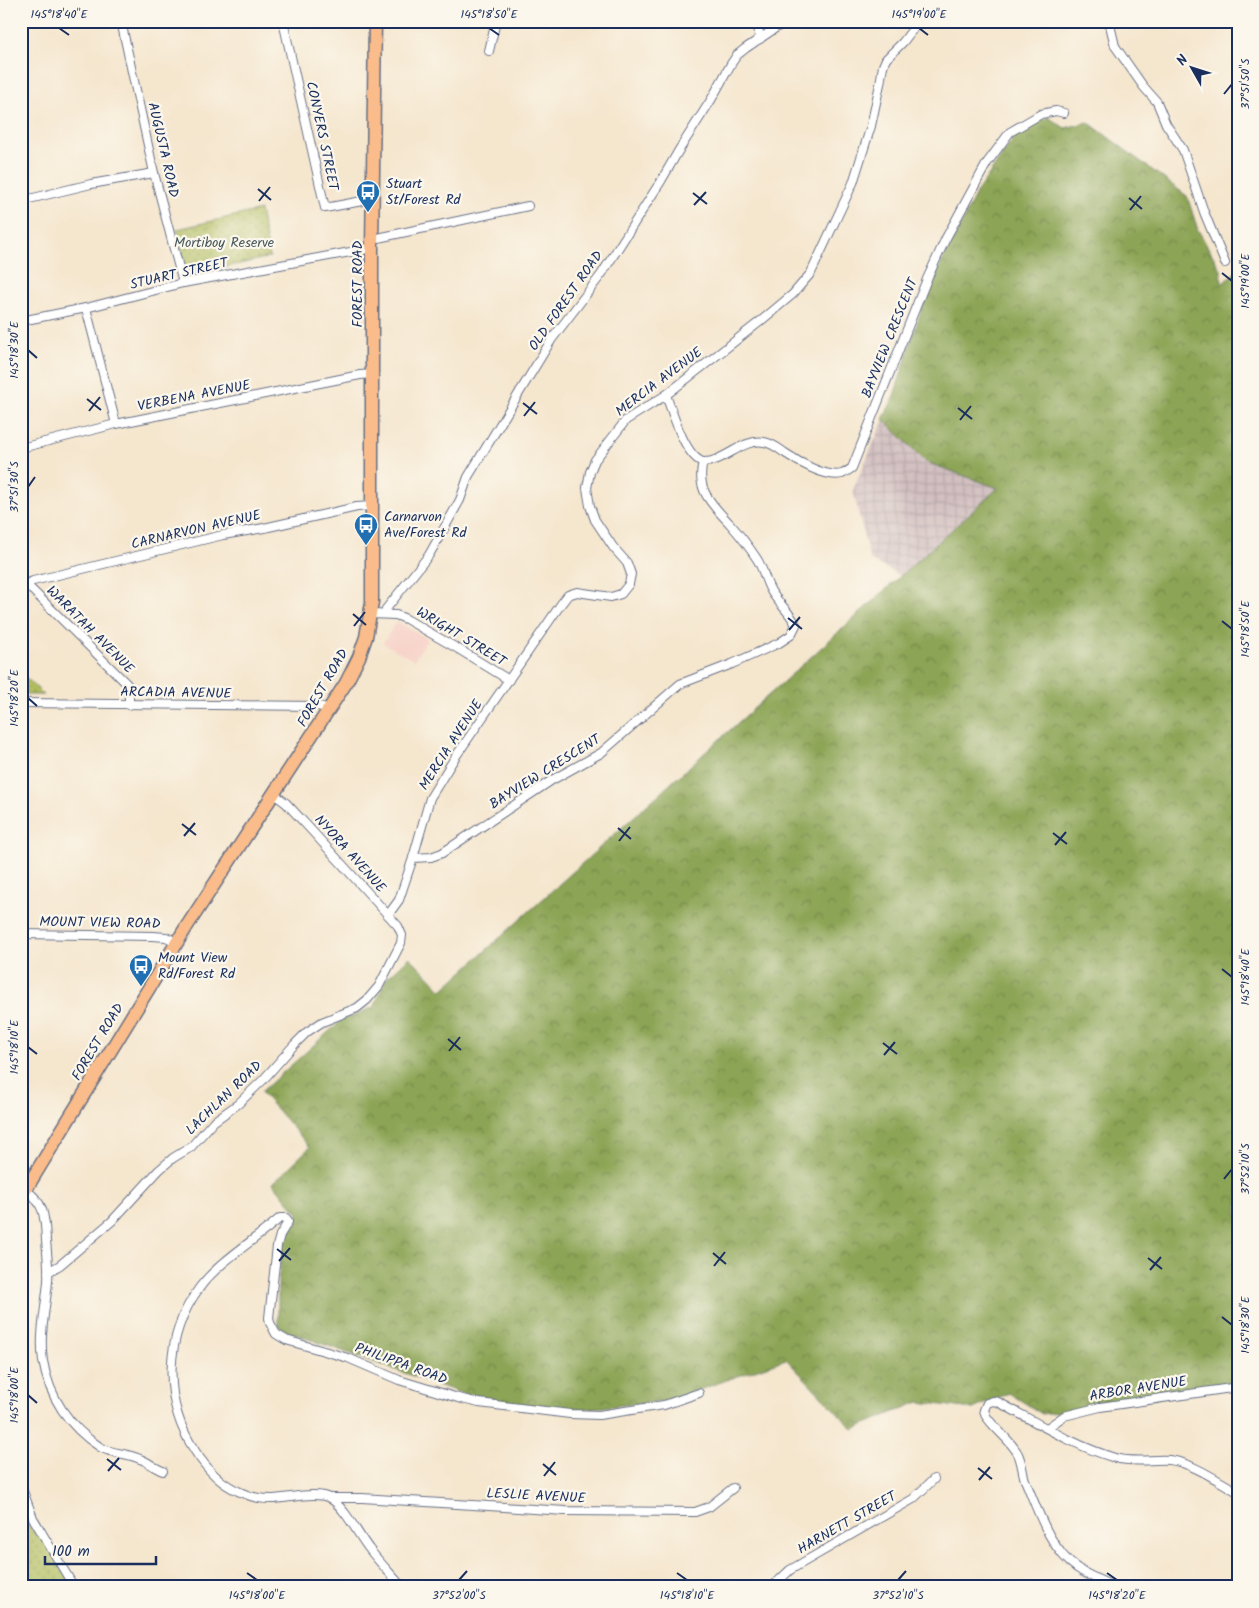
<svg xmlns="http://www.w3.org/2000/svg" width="1259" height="1608" viewBox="0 0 1259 1608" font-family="Kalam,sans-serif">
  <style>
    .built { fill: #f7d1c8 }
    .industrial { fill: url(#industrial-grid) }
    .forest { fill: url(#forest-crowns); stroke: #546a59 }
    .park { fill: url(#park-dots); stroke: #66765e }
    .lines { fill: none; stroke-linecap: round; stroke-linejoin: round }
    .minor-casing { stroke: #676f85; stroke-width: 10 }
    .primary-casing { stroke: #676f85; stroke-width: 15 }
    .minor { stroke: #fff; stroke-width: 8 }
    .primary { stroke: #f9bc8a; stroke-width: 12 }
    .ticks { fill: none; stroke: #1b2f5e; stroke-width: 2 }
    .labels { text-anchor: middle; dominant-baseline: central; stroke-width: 4.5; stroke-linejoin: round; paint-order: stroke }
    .street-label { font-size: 14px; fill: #1b2f5e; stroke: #fbf7ec }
    .poi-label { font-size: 14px; fill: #1b2f5e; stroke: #fbf7ec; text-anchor: start }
    .park-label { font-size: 14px; fill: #48595e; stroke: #fbf7ec }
    .neatline { fill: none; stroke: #1b2f5e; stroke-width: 2 }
    .ticks-label { font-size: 12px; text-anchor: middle; fill: #1b2f5e }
  </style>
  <defs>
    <pattern id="industrial-grid" width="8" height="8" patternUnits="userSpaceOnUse" patternTransform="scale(1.25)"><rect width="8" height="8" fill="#d2bfc0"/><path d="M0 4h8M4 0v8" fill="none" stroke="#b4a4a7"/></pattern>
    <pattern id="forest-crowns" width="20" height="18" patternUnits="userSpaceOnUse" patternTransform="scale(1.25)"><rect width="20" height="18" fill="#8ca454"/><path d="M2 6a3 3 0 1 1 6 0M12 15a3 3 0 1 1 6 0" fill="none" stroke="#728649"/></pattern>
    <pattern id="park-dots" width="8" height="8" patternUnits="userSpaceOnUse" patternTransform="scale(1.25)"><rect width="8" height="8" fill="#b0bc5d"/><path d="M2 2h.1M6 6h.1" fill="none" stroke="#8e9950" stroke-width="1.8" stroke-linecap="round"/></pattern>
  </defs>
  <rect width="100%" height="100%" fill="#fbf7ec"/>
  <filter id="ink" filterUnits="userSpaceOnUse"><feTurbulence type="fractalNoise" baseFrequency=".02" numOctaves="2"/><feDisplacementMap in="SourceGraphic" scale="10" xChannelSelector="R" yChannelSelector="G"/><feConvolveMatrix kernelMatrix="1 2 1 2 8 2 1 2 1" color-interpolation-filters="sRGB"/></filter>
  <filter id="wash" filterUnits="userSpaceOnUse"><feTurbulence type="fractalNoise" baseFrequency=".0096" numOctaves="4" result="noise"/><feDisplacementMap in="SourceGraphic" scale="20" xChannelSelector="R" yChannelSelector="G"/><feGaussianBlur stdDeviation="1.12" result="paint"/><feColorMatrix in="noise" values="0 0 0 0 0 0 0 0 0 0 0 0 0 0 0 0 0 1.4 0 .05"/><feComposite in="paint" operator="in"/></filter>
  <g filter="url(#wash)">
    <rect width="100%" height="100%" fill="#f5e6ce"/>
    <polygon class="built" points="397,621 428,639 414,660 383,643"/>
    <polygon class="industrial" points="884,419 926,462 998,488 901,576 870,560 853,490"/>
    <polygon class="forest" points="1048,117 1065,128 1088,122 1187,196 1198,230 1221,270 1222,284 1238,270 1238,1386 1042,1414 1009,1393 973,1409 919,1402 853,1429 786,1359 668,1401 562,1411 466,1395 281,1329 278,1323 278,1283 284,1233 298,1214 273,1183 310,1147 261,1092 342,1020 374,1007 386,979 410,957 442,990 998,488 926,462 883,419 893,399 927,292 978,190 1016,135"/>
    <g class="park">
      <polygon points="260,210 270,257 188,276 177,229"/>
      <polygon points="21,673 44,695 28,695 21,689"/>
      <polygon points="21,1486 29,1509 74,1587 21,1587"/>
    </g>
  </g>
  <g filter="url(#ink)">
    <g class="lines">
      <g class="minor-casing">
        <g id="minor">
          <polyline points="121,21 154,173 183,283"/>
          <polyline points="283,21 325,208 373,199"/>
          <polyline points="757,21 760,39"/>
          <polyline points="1109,21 1115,46 1143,86 1157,102 1166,124 1183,150 1204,212 1225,263"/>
          <polyline points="489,51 496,21"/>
          <polyline points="21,201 91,184 154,173"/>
          <polyline points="373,239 528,206"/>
          <polyline points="86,308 116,424"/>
          <polyline points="21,321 86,308 183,283 372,248"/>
          <path d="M666 395C672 411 685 457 703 462"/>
          <polyline points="21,448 116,424 360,375 373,374"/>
          <polyline points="21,579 127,684 129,692 129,705"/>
          <polyline points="27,584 33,581 223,535 264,528 357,507 372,506"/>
          <polyline points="386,609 429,555 460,500 468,477 552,339 601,275 661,181 679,150 711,100 731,64 737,55 746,48 786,21"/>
          <polyline points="371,614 396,615 406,619 460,650 509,680"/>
          <polyline points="21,703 318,706 330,709"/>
          <path d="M413 858 431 857 442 853 552 780 601 753 680 684 732 664 779 643 791 635 796 625C790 612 778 603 771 591 765 581 763 568 757 559 749 547 740 535 731 525 713 505 695 491 703 462 724 463 742 438 764 442 772 443 779 449 785 453 798 462 826 478 842 474 845 473 849 470 852 468L927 279 946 238 987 163 1010 132 1041 114 1056 111 1064 113"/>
          <polyline points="388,915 399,900 413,858 430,798 454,759 561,604 568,595 577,592 611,597 621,594 629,584 631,574 627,563 613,547 595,520 590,506 587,488 590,472 595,460 626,420 666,395 762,320 793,294 811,273 853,183 871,126 880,84 883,66 886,59 903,42 919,21"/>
          <polyline points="21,934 153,936 166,937 177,942"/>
          <path d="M25 1190C45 1201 45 1220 46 1240 47 1253 49 1268 48 1281 46 1307 39 1335 43 1361 49 1397 69 1427 100 1447 112 1454 127 1453 140 1459 149 1462 154 1468 163 1471"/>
          <polyline points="48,1272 60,1265 112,1221 159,1170 173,1158 191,1147 213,1122 238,1104 263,1080 294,1045 307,1032 322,1022 357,1008 367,1000 379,986 401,943 402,935 398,926 312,831 286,803 274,794"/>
          <polyline points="1047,1428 1064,1416 1100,1407 1238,1387"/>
          <polyline points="21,1486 33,1518 74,1587"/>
          <polyline points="331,1498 362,1498 565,1511 695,1512 709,1507 733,1488"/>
          <path d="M402 1587C391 1574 380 1563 370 1550 358 1535 346 1509 331 1499 318 1490 287 1499 271 1499 260 1499 248 1496 238 1491 219 1483 206 1468 195 1451 162 1401 164 1335 200 1287 220 1261 255 1240 280 1218H286L288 1222 280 1235 277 1246 269 1318 270 1323 276 1334 286 1340 348 1358 399 1380 458 1398 479 1403 570 1414 599 1415 664 1405 699 1393"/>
          <polyline points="772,1587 790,1570 913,1499 934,1479"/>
          <path d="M1115 1587C1102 1581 1088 1576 1077 1568 1050 1550 1037 1508 1025 1480 1022 1471 1022 1462 1018 1454 1010 1439 995 1430 986 1416L984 1410 987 1403 993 1401 998 1402C1036 1422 1074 1446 1115 1458 1133 1463 1151 1459 1169 1460 1191 1462 1218 1481 1238 1492"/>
        </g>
      </g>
      <g class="primary-casing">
        <polyline id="primary" points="21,1197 187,926 346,683 359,657 366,637 372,602 372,248 375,21"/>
      </g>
      <use href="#minor" class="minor"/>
      <use href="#primary" class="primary"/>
    </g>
  </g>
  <path class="ticks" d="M59 28 69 35M489 28 499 35M919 28 928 35M1224 94 1232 84M258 189 271 200M693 193 707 204M1129 198 1142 209M259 201 270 187M694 205 706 192M1130 210 1141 196M1222 273 1232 281M28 350 37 358M87 399 101 410M523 403 537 414M958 408 972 419M89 411 100 397M524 416 535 402M960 420 971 406M28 487 35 477M353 614 366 625M788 618 802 629M1222 621 1232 629M354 626 365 612M789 630 800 617M28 698 37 706M182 824 196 835M618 828 631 839M1053 833 1067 844M184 836 195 823M619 841 630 827M1055 845 1066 832M1222 969 1232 977M448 1039 461 1050M883 1043 897 1054M28 1047 37 1054M449 1051 460 1037M884 1055 895 1042M1224 1179 1232 1169M277 1249 291 1260M713 1253 726 1264M1148 1258 1162 1269M279 1261 290 1248M714 1266 725 1252M1150 1270 1161 1257M1222 1317 1232 1325M28 1395 37 1403M107 1459 121 1470M543 1464 556 1475M978 1468 992 1479M108 1471 119 1458M544 1476 555 1462M979 1480 990 1467M247 1573 257 1580M677 1573 687 1580M1107 1573 1117 1580M459 1580 467 1571M898 1580 906 1571"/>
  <defs>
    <g id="bus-pin" transform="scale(1.25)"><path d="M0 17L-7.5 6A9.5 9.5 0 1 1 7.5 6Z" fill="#1f6fb2" stroke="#fbf7ec"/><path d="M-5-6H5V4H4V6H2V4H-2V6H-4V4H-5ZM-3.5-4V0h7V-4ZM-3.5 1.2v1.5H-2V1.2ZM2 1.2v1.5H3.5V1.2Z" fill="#fff"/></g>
  </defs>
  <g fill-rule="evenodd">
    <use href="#bus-pin" x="368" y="192"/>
    <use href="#bus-pin" x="366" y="525"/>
    <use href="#bus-pin" x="141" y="966"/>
  </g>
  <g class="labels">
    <g class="street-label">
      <text transform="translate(322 136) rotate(78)">CONYERS STREET</text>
      <text transform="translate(163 150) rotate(77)">AUGUSTA ROAD</text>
      <text transform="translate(179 274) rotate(-13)">STUART STREET</text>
      <text transform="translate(358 284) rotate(-90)">FOREST ROAD</text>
      <text transform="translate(566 301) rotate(-55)">OLD FOREST ROAD</text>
      <text transform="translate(890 338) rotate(-68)">BAYVIEW CRESCENT</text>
      <text transform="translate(659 382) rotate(-37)">MERCIA AVENUE</text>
      <text transform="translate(194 396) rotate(-11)">VERBENA AVENUE</text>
      <text transform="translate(196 530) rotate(-13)">CARNARVON AVENUE</text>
      <text transform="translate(90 630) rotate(45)">WARATAH AVENUE</text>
      <text transform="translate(461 637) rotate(31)">WRIGHT STREET</text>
      <text transform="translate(323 688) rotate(-60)">FOREST ROAD</text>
      <text transform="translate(176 693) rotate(1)">ARCADIA AVENUE</text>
      <text transform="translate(451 745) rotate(-57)">MERCIA AVENUE</text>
      <text transform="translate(545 772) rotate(-32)">BAYVIEW CRESCENT</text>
      <text transform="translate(350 854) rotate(48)">NYORA AVENUE</text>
      <text transform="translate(100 923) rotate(1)">MOUNT VIEW ROAD</text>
      <text transform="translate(98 1042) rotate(-59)">FOREST ROAD</text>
      <text transform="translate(224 1098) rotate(-44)">LACHLAN ROAD</text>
      <text transform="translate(401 1364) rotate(20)">PHILIPPA ROAD</text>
      <text transform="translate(1138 1389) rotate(-9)">ARBOR AVENUE</text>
      <text transform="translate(536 1496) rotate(3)">LESLIE AVENUE</text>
      <text transform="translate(847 1523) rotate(-30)">HARNETT STREET</text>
    </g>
    <g class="poi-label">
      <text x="386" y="184">Stuart<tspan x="386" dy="16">St/Forest Rd</tspan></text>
      <text x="384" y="517">Carnarvon<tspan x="384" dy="16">Ave/Forest Rd</tspan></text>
      <text x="158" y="958">Mount View<tspan x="158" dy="16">Rd/Forest Rd</tspan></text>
    </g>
    <g class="park-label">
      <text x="224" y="243">Mortiboy Reserve</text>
    </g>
  </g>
  <rect width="1259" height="1608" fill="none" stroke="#fbf7ec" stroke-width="55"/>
  <g transform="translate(1192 68) rotate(309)" stroke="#fbf7ec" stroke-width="4" paint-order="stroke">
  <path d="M0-4L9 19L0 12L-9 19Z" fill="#1b2f5e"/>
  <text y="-8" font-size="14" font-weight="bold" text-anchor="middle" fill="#1b2f5e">N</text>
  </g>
  <path d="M45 1556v8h111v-8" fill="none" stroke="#1b2f5e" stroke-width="2.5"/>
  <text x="52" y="1556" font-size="15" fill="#1b2f5e" stroke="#fbf7ec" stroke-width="4" paint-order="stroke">100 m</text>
  <rect x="28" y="28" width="1204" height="1552" class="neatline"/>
  <g class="ticks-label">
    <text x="59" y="18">145°18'40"E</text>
    <text x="489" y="18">145°18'50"E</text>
    <text x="919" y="18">145°19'00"E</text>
    <text transform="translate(1245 84) rotate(-90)" y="4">37°51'50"S</text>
    <text transform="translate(1245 281) rotate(-90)" y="4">145°19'00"E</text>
    <text transform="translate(14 350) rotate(-90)" y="4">145°18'30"E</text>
    <text transform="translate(14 487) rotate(-90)" y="4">37°51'30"S</text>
    <text transform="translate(1245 629) rotate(-90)" y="4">145°18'50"E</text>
    <text transform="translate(14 698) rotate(-90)" y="4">145°18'20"E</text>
    <text transform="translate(1245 977) rotate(-90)" y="4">145°18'40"E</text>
    <text transform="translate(14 1047) rotate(-90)" y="4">145°18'10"E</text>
    <text transform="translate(1245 1169) rotate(-90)" y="4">37°52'10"S</text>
    <text transform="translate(1245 1325) rotate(-90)" y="4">145°18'30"E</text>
    <text transform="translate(14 1395) rotate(-90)" y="4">145°18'00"E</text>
    <text x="257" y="1599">145°18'00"E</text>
    <text x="459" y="1599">37°52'00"S</text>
    <text x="687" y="1599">145°18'10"E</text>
    <text x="898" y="1599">37°52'10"S</text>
    <text x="1117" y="1599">145°18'20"E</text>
  </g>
</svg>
